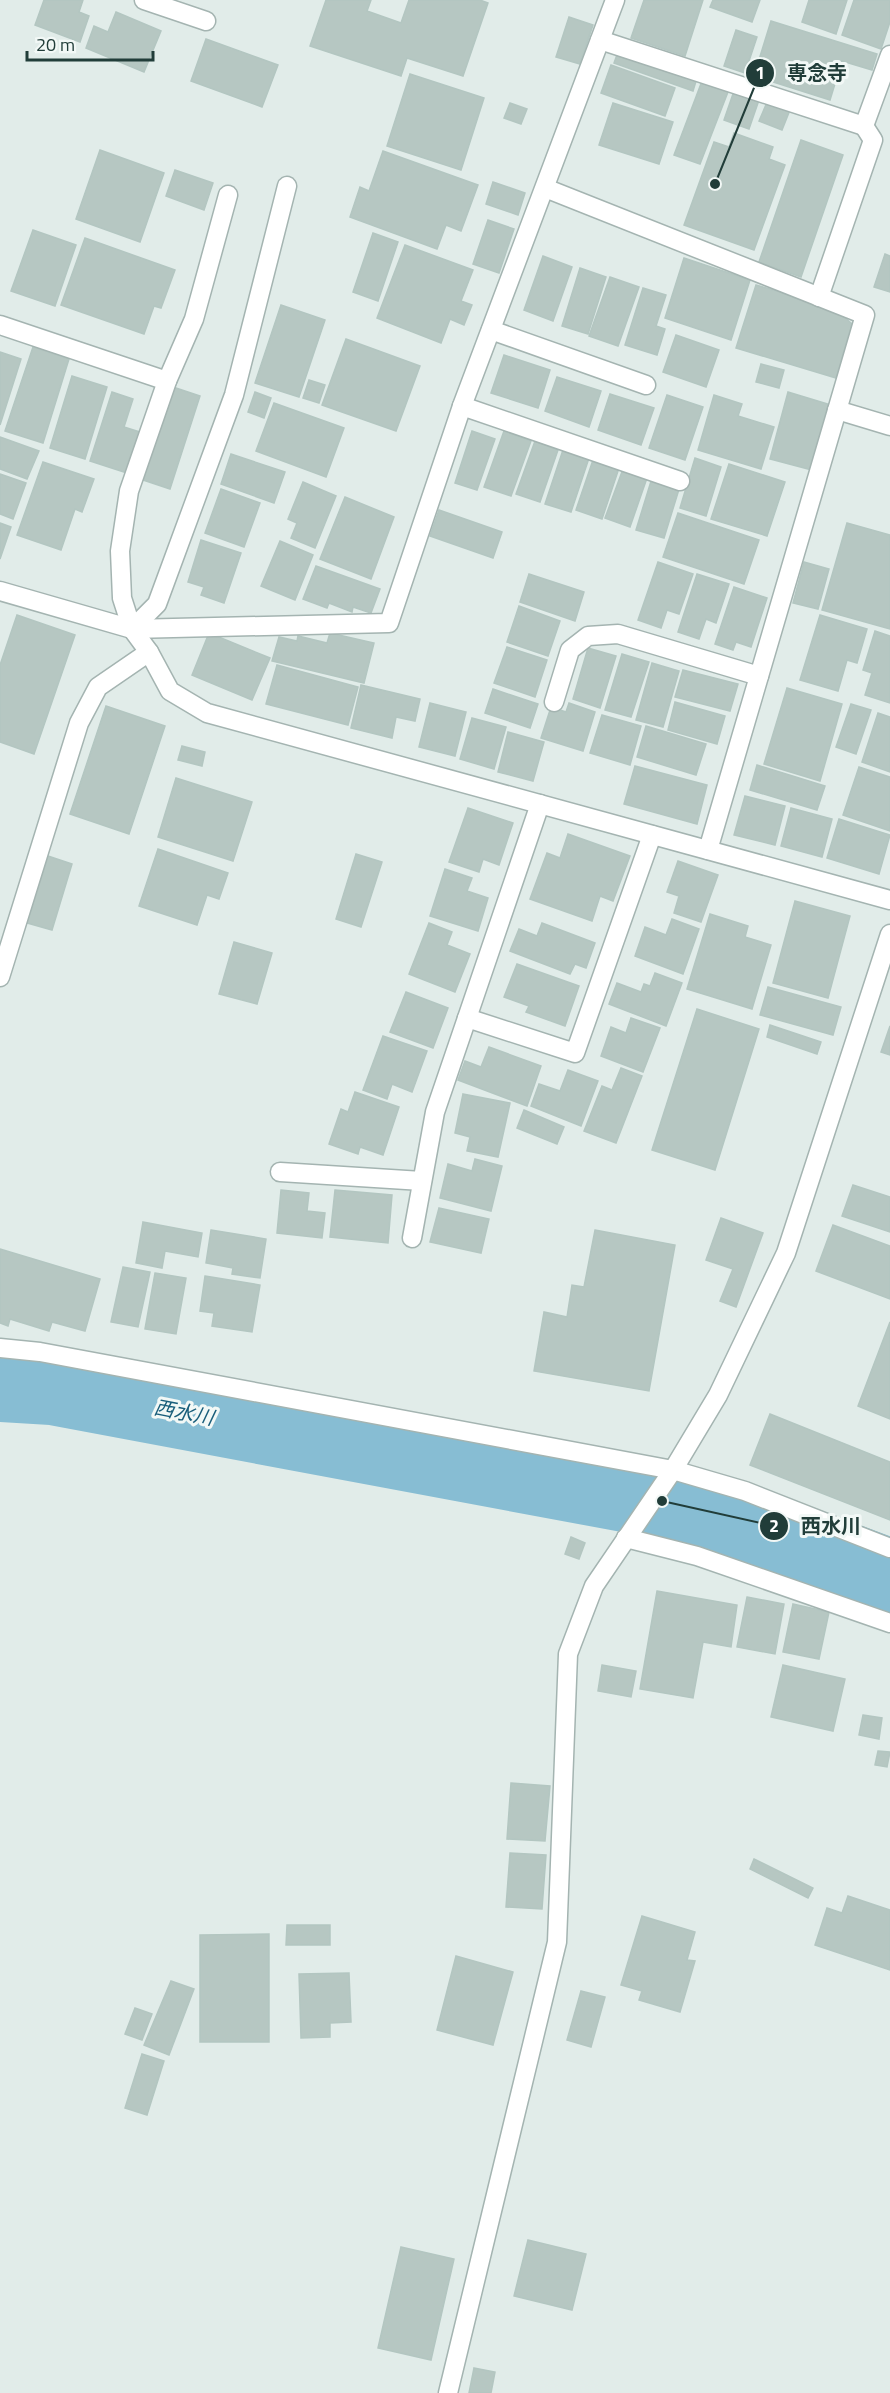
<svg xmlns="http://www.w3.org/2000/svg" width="890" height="2393" viewBox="0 0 890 2393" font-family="'Titillium Web','Noto Sans JP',sans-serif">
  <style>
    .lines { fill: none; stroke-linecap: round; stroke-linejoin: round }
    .river { stroke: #87bdd3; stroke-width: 76 }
    .building { fill: #b6c7c2; stroke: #b3c6c1; stroke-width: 1.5 }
    .lane-casing { stroke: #a4b4b1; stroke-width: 21 }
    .street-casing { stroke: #a4b4b1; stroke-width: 21 }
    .lane { stroke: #fff; stroke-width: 18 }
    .street { stroke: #fff; stroke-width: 18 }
    .labels { text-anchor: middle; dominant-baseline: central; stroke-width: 6; stroke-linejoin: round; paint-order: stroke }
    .water-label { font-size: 20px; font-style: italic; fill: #195e7b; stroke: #f2f8f6 }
    .leader { fill: none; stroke: #213d39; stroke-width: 2 }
    .callout-dot { fill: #213d39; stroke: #f2f8f6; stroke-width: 2 }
    .mark-label { font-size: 18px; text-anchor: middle; font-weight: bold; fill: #fff }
    .callout-label { font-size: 20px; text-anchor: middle; font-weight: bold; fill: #213d39; stroke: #f2f8f6; stroke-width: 6; stroke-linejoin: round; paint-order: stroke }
  </style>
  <rect width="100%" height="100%" fill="#e1ece9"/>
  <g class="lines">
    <polyline class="river" points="0,1384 52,1387 662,1501 750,1524 890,1577"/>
  </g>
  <g class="building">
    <polygon points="44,0 83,0 79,12 89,16 80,42 35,25"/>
    <polygon points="326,0 371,0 367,11 401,23 409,0 480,0 488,3 463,76 407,58 401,76 310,46"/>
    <polygon points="644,0 703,0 685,56 631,38"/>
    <polygon points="713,0 760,0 752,22 710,7"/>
    <polygon points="809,0 847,0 836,34 802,22"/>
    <polygon points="854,0 890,0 890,22 881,49 842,35"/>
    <polygon points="116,12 161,31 144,72 86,48 94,26 108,32"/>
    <polygon points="569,17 593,25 580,64 556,57"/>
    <polygon points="771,21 877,54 872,70 842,61 830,100 754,76"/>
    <polygon points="736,30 757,37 745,73 724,66"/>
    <polygon points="206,39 278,65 262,107 191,81"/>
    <polygon points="618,52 697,78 693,91 614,63"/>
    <polygon points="611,65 675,88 665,116 601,93"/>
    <polygon points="410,74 484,98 461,170 387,146"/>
    <polygon points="702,81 728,92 700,164 674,155"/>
    <polygon points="734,91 759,100 749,129 724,120"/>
    <polygon points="768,100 790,110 782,130 759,121"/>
    <polygon points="510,103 527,109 521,124 504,118"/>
    <polygon points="613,103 673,122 659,164 599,145"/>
    <polygon points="734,133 773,147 769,159 785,165 754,250 684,225 714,142 729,147"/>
    <polygon points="801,140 843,155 801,277 759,262"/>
    <polygon points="100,150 164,173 140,242 76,219"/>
    <polygon points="383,151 478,185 461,231 446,225 437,249 350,217 360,187 369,191"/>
    <polygon points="175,170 213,183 204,210 166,196"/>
    <polygon points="493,182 525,193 518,215 486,204"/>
    <polygon points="488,220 514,229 499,273 473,264"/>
    <polygon points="33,230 76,245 55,306 11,291"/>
    <polygon points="373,233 398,242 378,301 353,292"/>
    <polygon points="85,238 175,270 161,308 154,306 144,334 61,305"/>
    <polygon points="405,245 473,270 461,301 472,305 464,325 450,319 441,343 377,318"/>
    <polygon points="885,254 890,256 890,292 874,287"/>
    <polygon points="543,256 572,267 553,321 524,310"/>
    <polygon points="684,258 750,280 731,340 665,318"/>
    <polygon points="580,268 606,277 588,334 562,326"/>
    <polygon points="610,277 639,287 618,346 589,336"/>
    <polygon points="756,285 834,308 852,324 836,378 736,348"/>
    <polygon points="643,288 666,295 656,326 665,329 657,355 625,345"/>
    <polygon points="281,305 325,320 299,397 255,383"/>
    <polygon points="676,335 719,350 706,387 663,372"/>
    <polygon points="346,339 420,366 396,431 322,405"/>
    <polygon points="33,347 69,359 43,443 5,431"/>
    <polygon points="0,352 21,359 0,425"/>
    <polygon points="504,355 550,370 538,408 491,393"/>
    <polygon points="761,364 784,370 779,388 756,382"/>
    <polygon points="72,376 107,387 85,459 50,448"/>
    <polygon points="557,377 601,391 589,427 545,411"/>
    <polygon points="309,380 325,385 319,403 303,398"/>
    <polygon points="173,387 200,396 170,489 143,480"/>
    <polygon points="112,392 133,399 124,427 140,432 127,473 90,461"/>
    <polygon points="255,392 271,398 264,418 248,412"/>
    <polygon points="788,392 831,405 812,470 770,459"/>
    <polygon points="610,394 654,408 641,445 598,430"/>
    <polygon points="667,395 703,407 685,460 649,448"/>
    <polygon points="714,395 742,404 738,416 774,427 761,469 698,450"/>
    <polygon points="274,403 344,428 326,477 256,451"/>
    <polygon points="472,431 495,439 477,490 455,483"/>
    <polygon points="504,431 531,441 511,496 484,487"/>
    <polygon points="0,437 39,451 27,479 0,469"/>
    <polygon points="535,441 558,450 540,502 516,494"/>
    <polygon points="563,450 589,458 571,512 545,504"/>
    <polygon points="231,454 285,472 274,503 221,484"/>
    <polygon points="695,458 721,467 706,516 680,508"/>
    <polygon points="593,460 619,468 602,519 576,510"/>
    <polygon points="43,462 94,479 82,512 75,509 61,550 17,535"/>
    <polygon points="729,464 785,482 767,536 711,519"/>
    <polygon points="623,469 647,478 630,527 605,518"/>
    <polygon points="0,474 26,483 13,519 0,514"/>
    <polygon points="652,478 680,486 664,538 636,530"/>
    <polygon points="303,482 336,496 315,548 291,538 297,523 288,519"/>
    <polygon points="221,489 260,503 244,547 205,533"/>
    <polygon points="345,497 394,517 371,579 320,559"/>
    <polygon points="439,510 502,532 493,558 430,536"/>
    <polygon points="678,513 759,540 744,584 663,557"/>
    <polygon points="0,523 11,527 0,559"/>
    <polygon points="847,523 890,535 890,629 822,610"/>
    <polygon points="201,540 241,553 224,603 201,595 204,587 188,582"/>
    <polygon points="280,541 313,555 295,600 261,586"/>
    <polygon points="658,562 693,574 679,614 667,610 661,628 638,620"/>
    <polygon points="804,562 829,569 818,609 793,603"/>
    <polygon points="316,566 380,589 371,613 353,607 352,612 329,603 327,608 303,599"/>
    <polygon points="529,574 584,592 575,621 520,602"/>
    <polygon points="697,574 729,584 716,623 706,619 699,639 678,632"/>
    <polygon points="734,587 767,598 751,647 736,642 733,650 715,644"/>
    <polygon points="519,606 560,621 548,656 507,642"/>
    <polygon points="17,615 75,635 34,754 0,742 0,665"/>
    <polygon points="820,615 867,629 857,663 847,660 838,691 800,680"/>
    <polygon points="875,631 890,636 890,703 865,695 872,673 863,670"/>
    <polygon points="209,633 270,658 252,700 192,675"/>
    <polygon points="330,633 374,643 364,683 272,661 279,637 297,641 298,636 327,643"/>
    <polygon points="507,647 547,660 535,697 494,683"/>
    <polygon points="588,648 616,656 600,708 573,699"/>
    <polygon points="622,654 649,662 631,717 605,710"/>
    <polygon points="652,663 679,671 663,727 636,720"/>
    <polygon points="277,665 358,687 348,725 266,704"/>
    <polygon points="683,670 738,684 730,711 675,697"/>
    <polygon points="361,685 420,699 415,721 396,717 392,738 351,728"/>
    <polygon points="787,688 842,704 820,781 764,764"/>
    <polygon points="493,689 538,704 530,728 485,713"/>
    <polygon points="675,702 725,716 717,744 668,730"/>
    <polygon points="430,703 466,712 455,756 419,747"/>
    <polygon points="569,703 595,712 583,751 541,738 551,707 566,712"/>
    <polygon points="851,704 871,710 856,754 836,747"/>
    <polygon points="106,706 165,726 129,834 70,814"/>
    <polygon points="878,713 890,717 890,772 862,762"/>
    <polygon points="602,715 641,726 630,765 590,753"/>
    <polygon points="472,718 506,727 494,769 460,759"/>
    <polygon points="646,726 706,744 696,775 637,757"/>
    <polygon points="508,732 544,742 533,781 498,772"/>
    <polygon points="182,746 205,752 202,766 178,760"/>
    <polygon points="757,765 825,786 817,810 750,790"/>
    <polygon points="635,766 707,785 697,824 624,804"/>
    <polygon points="859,767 890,777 890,831 843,815"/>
    <polygon points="176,778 252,802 233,861 158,837"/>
    <polygon points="745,796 785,806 775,845 734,835"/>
    <polygon points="468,808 513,823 499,865 483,859 479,872 449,862"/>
    <polygon points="791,808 832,819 822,857 781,846"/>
    <polygon points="839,819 890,835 879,874 827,858"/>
    <polygon points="568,834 630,856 613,901 600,896 592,921 530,899 547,853 560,858"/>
    <polygon points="158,849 228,873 219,899 207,895 197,925 139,906"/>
    <polygon points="356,854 382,862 361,927 336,919"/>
    <polygon points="48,856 72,864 52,930 27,923"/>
    <polygon points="678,861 718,875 701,922 674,913 679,896 667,892"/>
    <polygon points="445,869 472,878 467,891 488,898 478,931 430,916"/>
    <polygon points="795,901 850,916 828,998 773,983"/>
    <polygon points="710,914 748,926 745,937 771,945 752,1009 687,989"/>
    <polygon points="672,919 699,929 683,974 635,956 645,927 666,935"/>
    <polygon points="429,923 452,932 447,945 470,954 455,992 409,974"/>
    <polygon points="542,923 595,943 586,968 575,964 570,974 510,951 519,929 537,936"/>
    <polygon points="234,942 272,953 257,1004 219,994"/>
    <polygon points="517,964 579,986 565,1026 526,1012 529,1006 504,997"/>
    <polygon points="655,973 682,983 666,1026 609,1004 617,983 641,992 644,984 650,986"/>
    <polygon points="768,987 841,1007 833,1035 760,1015"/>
    <polygon points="406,992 448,1008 433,1048 390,1032"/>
    <polygon points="697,1009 759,1029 715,1170 652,1150"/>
    <polygon points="631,1018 660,1028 643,1072 601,1056 611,1027 626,1033"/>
    <polygon points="770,1025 821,1042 817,1054 767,1037"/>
    <polygon points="890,1026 890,1055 881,1052"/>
    <polygon points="383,1036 427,1051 412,1092 392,1084 387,1099 363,1090"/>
    <polygon points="489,1047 541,1066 527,1106 458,1080 465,1061 481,1067"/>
    <polygon points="621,1068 642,1076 616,1143 584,1131 602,1086 612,1090"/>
    <polygon points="568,1070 598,1081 581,1126 531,1106 539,1084 560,1091"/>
    <polygon points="355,1092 399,1107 383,1155 360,1147 358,1154 329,1144 341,1109 348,1112"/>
    <polygon points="463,1094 510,1103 498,1157 467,1151 470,1137 455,1133"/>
    <polygon points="524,1110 564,1127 557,1144 517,1128"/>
    <polygon points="475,1159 502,1166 491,1211 440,1198 448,1164 472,1171"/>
    <polygon points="853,1185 890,1197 890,1232 842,1216"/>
    <polygon points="281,1190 309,1193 307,1211 325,1213 322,1238 277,1233"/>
    <polygon points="335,1190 392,1195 388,1243 330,1237"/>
    <polygon points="439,1208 489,1219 481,1253 430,1242"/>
    <polygon points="721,1218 763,1233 736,1307 720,1301 733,1269 706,1260"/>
    <polygon points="143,1222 202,1233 198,1257 165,1251 162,1268 136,1263"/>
    <polygon points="833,1225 890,1246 890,1299 816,1271"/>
    <polygon points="211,1230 266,1239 260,1278 232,1274 233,1268 206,1263"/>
    <polygon points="595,1230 675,1245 649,1391 534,1371 544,1312 567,1317 572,1285 584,1287"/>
    <polygon points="0,1249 100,1279 85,1331 52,1322 49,1331 10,1319 8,1326 0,1323"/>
    <polygon points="123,1267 150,1272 138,1327 111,1322"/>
    <polygon points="155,1273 186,1278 176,1334 145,1329"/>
    <polygon points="205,1276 260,1285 252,1332 212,1326 214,1313 200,1311"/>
    <polygon points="890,1322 890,1419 858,1406"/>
    <polygon points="770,1414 890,1462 890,1520 750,1465"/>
    <polygon points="571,1537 585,1543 579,1559 565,1554"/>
    <polygon points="657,1591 737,1605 731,1647 703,1642 693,1698 640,1689"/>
    <polygon points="747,1597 784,1604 775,1654 737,1647"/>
    <polygon points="793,1604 829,1612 819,1659 783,1652"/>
    <polygon points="602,1665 636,1671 631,1697 598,1691"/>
    <polygon points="783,1665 845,1679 833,1731 771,1717"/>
    <polygon points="863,1715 882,1718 879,1739 859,1735"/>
    <polygon points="878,1751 890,1752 887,1767 875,1765"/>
    <polygon points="511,1783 550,1786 545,1841 507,1839"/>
    <polygon points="510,1853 546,1855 542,1909 506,1907"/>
    <polygon points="754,1859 813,1888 808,1898 750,1869"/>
    <polygon points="848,1896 890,1910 890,1970 815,1945 827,1908 842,1913"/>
    <polygon points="642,1916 695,1932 687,1960 695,1961 680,2012 639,2000 642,1991 621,1985"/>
    <polygon points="287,1925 330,1925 330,1945 286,1945"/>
    <polygon points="269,1934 269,2042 200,2042 200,1935"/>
    <polygon points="456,1956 513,1972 493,2045 437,2030"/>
    <polygon points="349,1973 351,2022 330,2023 330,2037 301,2038 299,1974"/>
    <polygon points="171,1981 194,1989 169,2055 144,2045"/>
    <polygon points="581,1991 605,1997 591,2047 567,2040"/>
    <polygon points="135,2008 152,2014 142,2040 125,2034"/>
    <polygon points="142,2054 164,2061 147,2115 125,2108"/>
    <polygon points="528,2240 586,2254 572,2310 514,2296"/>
    <polygon points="401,2247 454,2259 431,2360 378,2348"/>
    <polygon points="474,2368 495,2372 491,2393 469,2393"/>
  </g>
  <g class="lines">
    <g class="lane-casing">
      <g id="lane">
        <polyline points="819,297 873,140 864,126"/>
        <polyline points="491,330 646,385"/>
        <polyline points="837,410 890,426"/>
      </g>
    </g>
    <g class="street-casing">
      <g id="street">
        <polyline points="144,0 206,21"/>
        <polyline points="600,40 864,126 890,55"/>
        <polyline points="287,186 234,395 157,604 132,629 149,652 170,691 207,713 890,900"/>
        <polyline points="545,188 865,315 708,850"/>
        <polyline points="0,325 167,381"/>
        <polyline points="462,406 680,481"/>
        <polyline points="0,591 132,629 389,623 462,406 615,0"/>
        <polyline points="132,629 122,598 120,551 129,491 167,381 194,319 228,195"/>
        <polyline points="554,702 570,650 588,636 618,634 759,676"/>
        <polyline points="0,977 79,723 98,687 149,652"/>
        <polyline points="467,1018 575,1053 652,835"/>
        <polyline points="280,1172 422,1181"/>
        <polyline points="412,1238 435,1112 540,804"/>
        <polyline points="0,1348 40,1352 673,1470 745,1491 890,1548"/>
        <polyline points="626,1538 697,1556 890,1623"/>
        <polyline points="448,2393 557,1942 568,1654 594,1586 673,1470 718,1395 786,1253 890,934"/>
      </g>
    </g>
    <use href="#lane" class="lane"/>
    <use href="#street" class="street"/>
  </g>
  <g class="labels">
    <g class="water-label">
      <text transform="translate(184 1412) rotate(11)">西水川</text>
    </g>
  </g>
  <path class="leader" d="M715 184L760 73M662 1501L774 1526"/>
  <g class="callout-dot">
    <circle cx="715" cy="184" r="6"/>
    <circle cx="662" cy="1501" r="6"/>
    <circle cx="760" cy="73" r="15"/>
    <circle cx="774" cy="1526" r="15"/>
  </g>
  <g class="mark-label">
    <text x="760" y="79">1</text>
    <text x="774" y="1532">2</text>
  </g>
  <g class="callout-label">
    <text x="817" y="80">専念寺</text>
    <text x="831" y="1533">西水川</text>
  </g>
  <path d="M27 51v9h126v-9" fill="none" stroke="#213d39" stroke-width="3"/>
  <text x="36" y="51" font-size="18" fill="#213d39" stroke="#f2f8f6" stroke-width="4.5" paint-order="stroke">20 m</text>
</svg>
